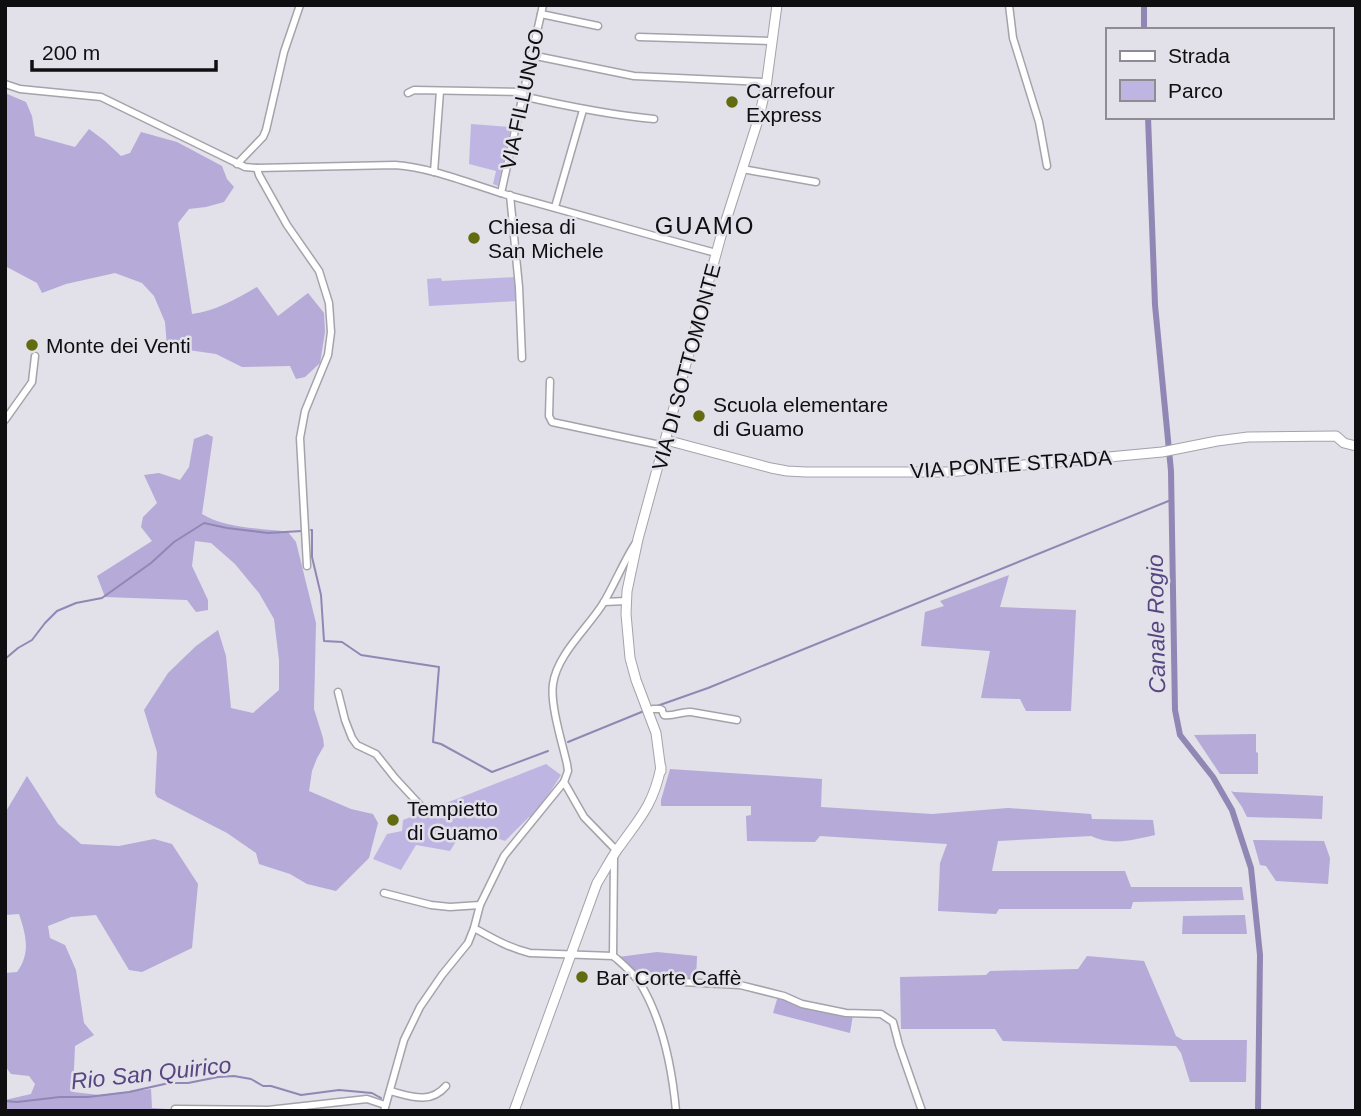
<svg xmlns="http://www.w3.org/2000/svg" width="1361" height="1116" viewBox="0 0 1361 1116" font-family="Arial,sans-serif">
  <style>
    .green { fill: #bfb5e3 }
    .forest { fill: #b5aad8 }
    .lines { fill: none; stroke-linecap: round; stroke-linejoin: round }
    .stream { stroke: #9187b4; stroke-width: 2 }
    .canal { stroke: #9187b4; stroke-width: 6 }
    .street-casing { stroke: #a4a3aa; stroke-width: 9 }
    .secondary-casing { stroke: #a4a3aa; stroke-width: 11 }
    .street { stroke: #fff; stroke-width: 6 }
    .secondary { stroke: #fff; stroke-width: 9 }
    .poi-dot { fill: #626b0f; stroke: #e2e0e8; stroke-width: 2.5 }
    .labels { text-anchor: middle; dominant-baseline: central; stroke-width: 5; stroke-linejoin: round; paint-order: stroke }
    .poi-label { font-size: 21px; fill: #0f0e11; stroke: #e2e0e8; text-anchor: start }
    .street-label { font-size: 21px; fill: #0f0e11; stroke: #e2e0e8 }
    .water-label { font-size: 23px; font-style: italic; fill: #574681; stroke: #e2e0e8 }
    .quarter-label { font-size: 24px; letter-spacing: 2px; fill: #0f0e11; stroke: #e2e0e8 }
  </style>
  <rect width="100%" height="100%" fill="#e2e0e8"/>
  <g class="green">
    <polygon points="471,124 511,127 498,186 493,184 496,171 469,164"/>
    <polygon points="517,277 519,301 429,306 427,279 441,278 442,281"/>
    <polygon points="546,764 561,775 534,817 529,817 505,841 465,827 450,851 416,845 401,870 373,859 387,834 402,831 403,820"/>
  </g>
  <g class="forest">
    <path d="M5 93 26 102 32 116 35 136 75 147 89 129 105 141 121 156 130 153 141 132 177 142 222 166 227 179 234 187 224 202 206 207 189 209 178 223 192 314C216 311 236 299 257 287L278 316 308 293 324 313 325 332 320 363 305 377 296 379 290 366 242 367 216 354 167 347 165 322 154 296 142 283 115 273 66 284 42 293 37 283 5 266Z"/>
    <path d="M207 434 213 437 202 514C226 529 261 528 288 532L296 542 316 623 314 709 323 738 324 746 317 758 312 771 309 791 351 809 373 814 378 823 369 858 336 891 307 884 290 874 259 864 256 853 227 833 157 797 155 793 157 752 144 710 168 673 196 646 218 630 226 656 231 708 253 713 279 690V660L274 619 259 593 235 564 211 543 195 541 192 566 208 600V610L196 612 187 600 105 597 97 576 152 541 141 527 143 517 157 503 144 475 159 473 180 480 189 467 194 439Z"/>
    <polygon points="1009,575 1000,607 1076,610 1071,711 1026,711 1020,699 981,698 990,651 921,646 925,612 944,606 940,601"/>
    <polygon points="1256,734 1256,752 1258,753 1258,774 1220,774 1194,735"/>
    <path d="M670 769 822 779 821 807 932 814 1008 808 1091 814 1092 819 1153 820 1155 835C1133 840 1112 846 1091 836L998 841 992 871H1125L1131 887H1242L1244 900 1133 902 1131 909H999L996 914 938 911 940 863 947 844 820 836 815 842 747 841 746 816 751 815V806H661V800Z"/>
    <path d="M27 776 58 824 81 844 119 846 154 839 172 844 198 884 192 948 142 972 129 970 96 915 71 917 48 926 50 938 65 945 76 970 84 1023 94 1035 75 1046 73 1092 99 1095 151 1089 152 1108 196 1111H5V1100L31 1094 35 1084 29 1076 11 1074 5 1066V973L17 972C31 953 26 935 19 914L5 915V813Z"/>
    <polygon points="1231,791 1234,792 1323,796 1322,819 1247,817 1242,807"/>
    <polygon points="1253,840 1324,841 1330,858 1328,884 1276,881 1266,866 1260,865"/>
    <polygon points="1245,915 1247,934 1182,934 1183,916"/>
    <polygon points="657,952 697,956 696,980 639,977 618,957"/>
    <polygon points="1087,956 1144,961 1176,1036 1183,1040 1247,1040 1246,1082 1190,1082 1181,1053 1176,1046 1003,1041 995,1029 901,1029 900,977 986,975 990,971 1078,969"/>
    <polygon points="778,996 853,1015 850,1033 773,1013"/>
  </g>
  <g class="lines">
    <g class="stream">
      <polyline points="311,530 312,530 312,557 321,595 324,641 342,642 361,655 439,667 433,742 441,744 492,772 548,751"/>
      <polyline points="5,659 18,648 32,640 45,623 57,611 76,603 102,598 151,563 174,542 204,523 227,528 268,533 302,531"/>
      <polyline points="657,706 708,688 1171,500"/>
      <polyline points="568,742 644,711"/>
      <polyline points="5,1101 17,1102 60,1097 88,1097 129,1092 169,1083 188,1083 218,1077 234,1076 251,1079 263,1086 271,1086 301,1095 339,1090 372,1093 381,1098"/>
    </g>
    <g class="canal">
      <polyline points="1144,5 1144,30"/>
      <polyline points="1148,117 1155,305 1171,471 1175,710 1180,735 1213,777 1232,810 1251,868 1260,955 1258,1111"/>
    </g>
    <g class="street-casing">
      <g id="street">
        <polyline points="1009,5 1013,38 1039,122 1047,166"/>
        <polyline points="541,14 598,26"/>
        <polyline points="639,37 772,41"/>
        <polyline points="531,55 634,76 766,82"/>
        <path d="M5 84 20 89 101 97 245 167 257 168 395 165C433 168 468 183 504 194 575 213 645 234 716 253"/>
        <polyline points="408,93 414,90 523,92"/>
        <path d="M522 96C566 106 609 115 654 119"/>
        <polyline points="237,164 263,137 266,130 284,52 300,5"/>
        <polyline points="257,168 259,175 287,225 319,271 329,303 331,332 328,355 305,411 300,438 307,566"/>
        <polyline points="742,169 816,182"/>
        <polyline points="434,172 440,91"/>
        <polyline points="501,193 543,5"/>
        <polyline points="510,195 519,287 522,358"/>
        <polyline points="555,207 583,110"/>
        <polyline points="550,381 549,416 552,422 665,446"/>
        <polyline points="5,420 32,382 35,356"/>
        <polyline points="604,602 626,601"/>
        <polyline points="338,692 345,720 352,738 357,745 376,754 395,778 420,805"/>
        <polyline points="653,709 660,709 662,710"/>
        <path d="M663 713 664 715C673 717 682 711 691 712L737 720"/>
        <polyline points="564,782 584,817 617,851"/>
        <polyline points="384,893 431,905 450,907 480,905"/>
        <path d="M474 928C492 938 509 948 530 953L613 956 617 959C625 966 634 974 640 983 663 1021 672 1067 676 1111"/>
        <polyline points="613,956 614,857"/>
        <polyline points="635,977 682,982 740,985 784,996 802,1004 846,1013 881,1014 893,1022 899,1045 922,1111"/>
        <path d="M390 1091C410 1096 430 1105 446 1086"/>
        <polyline points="175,1109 268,1110 367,1099 385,1105"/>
        <path d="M384 1111 404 1040 420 1007 442 975 468 943 474 928 480 905 504 856 564 782 568 771 567 764C562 742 550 705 553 684 557 654 589 627 604 602 615 583 623 563 635 544"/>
      </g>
    </g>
    <g class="secondary-casing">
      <g id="secondary">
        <polyline points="666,440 771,468 787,471 806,472 948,472 1162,452 1217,441 1248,437 1336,436 1344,443 1356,446"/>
        <polyline points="661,771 656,733 636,680 630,658 626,614 627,591 638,539 721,236 759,117 766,87 777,5"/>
        <path d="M514 1111 597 883C604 872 610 860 617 850 639 819 653 806 661 767"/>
      </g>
    </g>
    <use href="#street" class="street"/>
    <use href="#secondary" class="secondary"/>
  </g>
  <g class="poi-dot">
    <circle cx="732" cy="102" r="7"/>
    <circle cx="474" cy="238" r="7"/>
    <circle cx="32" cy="345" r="7"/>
    <circle cx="699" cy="416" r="7"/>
    <circle cx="393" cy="820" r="7"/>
    <circle cx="582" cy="977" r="7"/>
  </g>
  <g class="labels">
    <g class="poi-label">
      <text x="746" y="90">Carrefour<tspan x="746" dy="24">Express</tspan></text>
      <text x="488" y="226">Chiesa di<tspan x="488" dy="24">San Michele</tspan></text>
      <text x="46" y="345">Monte dei Venti</text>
      <text x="713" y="404">Scuola elementare<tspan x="713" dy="24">di Guamo</tspan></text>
      <text x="407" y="808">Tempietto<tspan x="407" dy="24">di Guamo</tspan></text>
      <text x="596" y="977">Bar Corte Caffè</text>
    </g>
    <g class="street-label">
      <text transform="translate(522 99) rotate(-78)">VIA FILLUNGO</text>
      <text transform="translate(686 367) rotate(-75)">VIA DI SOTTOMONTE</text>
      <text transform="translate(1011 464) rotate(-4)">VIA PONTE STRADA</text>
    </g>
    <g class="water-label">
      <text transform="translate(1156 624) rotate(-91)">Canale Rogio</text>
      <text transform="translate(151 1073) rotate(-6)">Rio San Quirico</text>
    </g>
    <g class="quarter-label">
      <text x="705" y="225">GUAMO</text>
    </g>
  </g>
  <rect width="1361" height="1116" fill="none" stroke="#0f0e11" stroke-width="14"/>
  <rect x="1106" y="28" width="228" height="91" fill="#e2e0e8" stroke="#8e8c92" stroke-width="2"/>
  <rect x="1120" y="51" width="35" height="10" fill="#ffffff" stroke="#8e8c92" stroke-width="2"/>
  <text x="1168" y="63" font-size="21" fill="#0f0e11">Strada</text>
  <rect x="1120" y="80" width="35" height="21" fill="#bfb5e3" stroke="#8e8c92" stroke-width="2"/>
  <text x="1168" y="98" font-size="21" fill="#0f0e11">Parco</text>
  <path d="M32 60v10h184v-10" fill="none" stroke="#0f0e11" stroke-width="3.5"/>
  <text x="42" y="60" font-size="21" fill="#0f0e11" stroke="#e2e0e8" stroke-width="5" paint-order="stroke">200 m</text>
</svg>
